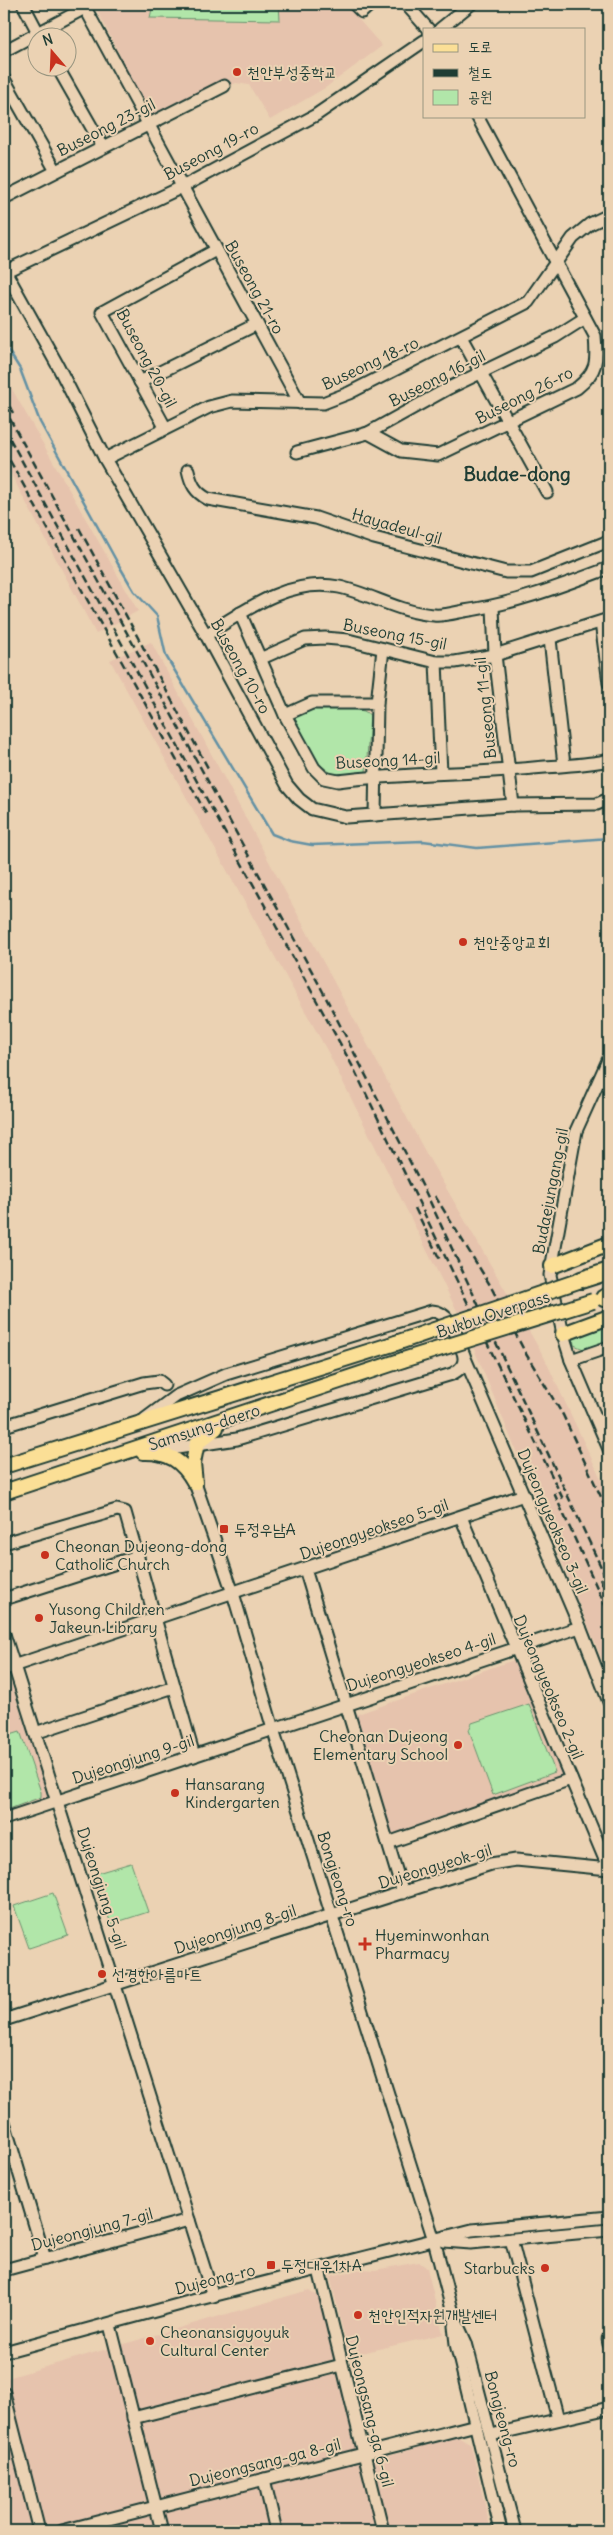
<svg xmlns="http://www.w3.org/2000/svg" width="613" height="2535" viewBox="0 0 613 2535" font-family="Delius,'Poor Story',sans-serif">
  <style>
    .built { fill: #e6c3ad }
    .green { fill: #b1e6a9; stroke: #68926e }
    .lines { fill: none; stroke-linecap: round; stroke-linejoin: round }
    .stream { stroke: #6391a4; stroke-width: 2.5 }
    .minor-casing { stroke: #1f3d34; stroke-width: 15 }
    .major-casing { stroke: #1f3d34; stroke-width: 18 }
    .highway-casing { stroke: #1f3d34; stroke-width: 20 }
    .minor { stroke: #ebd2b3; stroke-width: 11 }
    .major { stroke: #fbdf96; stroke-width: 14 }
    .highway { stroke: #fbdf96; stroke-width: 16 }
    .rail { stroke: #1f3d34; stroke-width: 2.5; stroke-dasharray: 8 4; stroke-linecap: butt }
    .major-bridge-casing { stroke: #1f3d34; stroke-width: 18; stroke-linecap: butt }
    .major-bridge { stroke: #fbdf96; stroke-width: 14 }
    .poi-dot { fill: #c8321e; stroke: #ebd2b3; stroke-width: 2 }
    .labels { text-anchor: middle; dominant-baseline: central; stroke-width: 4; stroke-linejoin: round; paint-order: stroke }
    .poi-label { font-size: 16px; fill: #1f3d34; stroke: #ebd2b3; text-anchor: start }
    .street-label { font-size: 16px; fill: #1f3d34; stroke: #ebd2b3 }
    .quarter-label { font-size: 19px; font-weight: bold; fill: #1f3d34; stroke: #ebd2b3 }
  </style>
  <rect width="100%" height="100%" fill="#ebd2b3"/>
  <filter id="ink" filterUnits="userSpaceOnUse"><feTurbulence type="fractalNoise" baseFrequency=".02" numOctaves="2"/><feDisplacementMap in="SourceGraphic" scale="10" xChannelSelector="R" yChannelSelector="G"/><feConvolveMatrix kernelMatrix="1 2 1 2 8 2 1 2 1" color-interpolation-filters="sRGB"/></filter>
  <g filter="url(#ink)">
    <g class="built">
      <polygon points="94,4 345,4 382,46 325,88 270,120 249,85 236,83 161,119 151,117"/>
      <polygon points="4,375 138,611 96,634 4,461"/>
      <polygon points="151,642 427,1155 544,1357 609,1496 609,1676 465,1327 329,1054 110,660"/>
      <polygon points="514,1660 563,1775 392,1836 355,1715"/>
      <polygon points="11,1682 50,1804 4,1819 4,1684"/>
      <polygon points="419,2262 427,2268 443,2334 349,2356 330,2276 362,2269 375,2270"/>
      <polygon points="309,2290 321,2298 362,2463 458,2437 471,2445 491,2531 4,2531 4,2379"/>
    </g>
    <g class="green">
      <polygon points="153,4 279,4 280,20 150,18"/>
      <path d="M340 707 364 711 370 715 366 772 360 775 331 773 314 760 293 719C301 703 325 707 340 707Z"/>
      <polygon points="609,1325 609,1343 586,1350 574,1345 573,1337"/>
      <polygon points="529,1704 555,1772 493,1795 469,1730 472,1723"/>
      <polygon points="20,1731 41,1792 41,1797 4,1811 4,1736"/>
      <polygon points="131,1863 148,1912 111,1924 94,1874"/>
      <polygon points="53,1893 68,1935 29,1948 14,1906"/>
    </g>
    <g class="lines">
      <polyline class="stream" points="4,344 20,369 40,422 117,562 134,591 157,616 166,656 272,834 290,841 312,845 423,841 477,848 609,838"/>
      <g class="minor-casing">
        <g id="minor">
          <polyline points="23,4 41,38"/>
          <polyline points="83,4 300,403"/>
          <polyline points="354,4 362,12 371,4"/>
          <polyline points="406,4 428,29"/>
          <polyline points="440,29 471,4"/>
          <polyline points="4,51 85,8"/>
          <polyline points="58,68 103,147"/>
          <polyline points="4,79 56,171"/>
          <polyline points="4,198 224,86"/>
          <polyline points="4,269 58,366 105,459 206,635 287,785 299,799 312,809 346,817 513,805 597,804 609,799"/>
          <polyline points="4,272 182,187 316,115 424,41"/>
          <polyline points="461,337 547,492"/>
          <polyline points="140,382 257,324"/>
          <polyline points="165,427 102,312 216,250"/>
          <path d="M368 433 401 451 438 455 577 388C598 371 597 361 595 336L477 116"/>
          <polyline points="297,452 368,433 449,388 555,337 585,318"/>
          <polyline points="105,459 209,407 232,401 323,403 349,393 528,302 573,238 590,224 609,215"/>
          <path d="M188 470C191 484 195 492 208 499L316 518 374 538 506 572H531L609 541"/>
          <polyline points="493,607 495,655 513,805"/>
          <path d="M240 613 285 715 314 768 324 778 338 781C407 773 476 774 545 767 567 765 588 765 609 760"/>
          <polyline points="601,622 609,683"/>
          <path d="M206 635C245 610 290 577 339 587 371 594 401 613 434 615 443 616 454 613 464 611 515 604 561 586 609 568"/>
          <polyline points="550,639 564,765"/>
          <polyline points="262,658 305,639 325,638 348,640 436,662 455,662 495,655 609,619"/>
          <polyline points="436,662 441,773"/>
          <polyline points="285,715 312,703 377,703"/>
          <polyline points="375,815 377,703 383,649"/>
          <polyline points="609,1058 576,1131 550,1275 563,1334 571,1360 609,1449"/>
          <polyline points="464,1356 580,1627 609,1702"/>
          <polyline points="571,1360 609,1347"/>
          <path d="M145 1419 176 1396 226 1374 432 1311C452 1312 457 1339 464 1355 465 1365 461 1369 452 1374L237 1439 157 1451"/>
          <polyline points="4,1426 144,1383 159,1381 164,1385"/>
          <polyline points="195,1483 233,1593 273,1729 434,2240 454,2317 466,2343 515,2531"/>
          <polyline points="461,1517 609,1869"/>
          <polyline points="4,1543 117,1510 125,1512 194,1756"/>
          <polyline points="305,1569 403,1893"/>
          <polyline points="4,1599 138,1556"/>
          <polyline points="4,1634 213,2296"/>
          <polyline points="4,1669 524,1495"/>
          <polyline points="35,1733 174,1687"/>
          <polyline points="4,1819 580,1627"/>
          <polyline points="388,1843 571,1779"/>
          <polyline points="4,2020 491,1864 516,1860 609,1869"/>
          <polyline points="4,2122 45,2259"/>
          <polyline points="511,2239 558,2419"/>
          <polyline points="444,2241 471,2243 609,2230"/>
          <polyline points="4,2270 189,2220"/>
          <polyline points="319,2270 383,2531"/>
          <polyline points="110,2325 162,2531"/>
          <polyline points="454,2326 456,2344 501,2531"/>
          <polyline points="608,2339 609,2344"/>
          <polyline points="4,2352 192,2301 472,2230 609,2217"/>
          <polyline points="4,2393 39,2531"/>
          <polyline points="133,2418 342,2365"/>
          <polyline points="491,2435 609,2408"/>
          <polyline points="264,2479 276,2531"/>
          <polyline points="62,2531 476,2425"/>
        </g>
      </g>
      <g class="major-casing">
        <g id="major">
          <polyline points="552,1266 609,1244"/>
          <polyline points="563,1334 609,1317"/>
          <path d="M143 1452C168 1451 183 1461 195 1483"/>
          <polyline points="4,1466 396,1343"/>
          <polyline points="195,1483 193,1463 197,1443 216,1428"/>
          <polyline points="4,1492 403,1360"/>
        </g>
      </g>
      <g class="highway-casing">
        <g id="highway">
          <polyline points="581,1280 609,1271"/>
          <polyline points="604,1298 609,1296"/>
        </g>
      </g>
      <use href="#minor" class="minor"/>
      <use href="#major" class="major"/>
      <use href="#highway" class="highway"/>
      <g class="rail">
        <polyline points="4,396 13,413"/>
        <polyline points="4,408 321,988 425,1191 609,1584"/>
        <polyline points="4,428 354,1069 563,1499"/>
        <polyline points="4,450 207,815"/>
        <polyline points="79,528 208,768"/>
        <polyline points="435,1196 490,1285 526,1354 563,1415 609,1514"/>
        <polyline points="415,1208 441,1262"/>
        <polyline points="554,1493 609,1614"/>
        <polyline points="600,1578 609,1599"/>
      </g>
      <g class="major-bridge-casing">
        <g id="major-bridge">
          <polyline points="396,1343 581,1280"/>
          <polyline points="403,1360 593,1301"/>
        </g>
      </g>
      <use href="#major-bridge" class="major-bridge"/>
    </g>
  </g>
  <g class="poi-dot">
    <circle cx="237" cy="72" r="5"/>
    <circle cx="463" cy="942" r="5"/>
    <rect x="219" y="1524" width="10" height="10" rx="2.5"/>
    <circle cx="45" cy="1555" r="5"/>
    <circle cx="39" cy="1618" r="5"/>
    <circle cx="458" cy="1745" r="5"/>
    <circle cx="175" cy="1793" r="5"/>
    <path d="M362.5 1936.5h5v5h5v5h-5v5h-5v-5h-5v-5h5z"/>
    <circle cx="102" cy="1974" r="5"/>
    <rect x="266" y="2260" width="10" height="10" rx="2.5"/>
    <circle cx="545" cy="2268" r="5"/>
    <circle cx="358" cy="2315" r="5"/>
    <circle cx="150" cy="2341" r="5"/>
  </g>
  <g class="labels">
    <g class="poi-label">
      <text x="247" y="72">천안부성중학교</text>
      <text x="473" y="942">천안중앙교회</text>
      <text x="234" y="1529">두정우남A</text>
      <text x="55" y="1546">Cheonan Dujeong-dong<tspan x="55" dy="18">Catholic Church</tspan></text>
      <text x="49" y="1609">Yusong Children<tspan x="49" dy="18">Jakeun Library</tspan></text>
      <text x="448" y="1736" text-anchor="end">Cheonan Dujeong<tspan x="448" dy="18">Elementary School</tspan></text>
      <text x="185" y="1784">Hansarang<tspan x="185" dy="18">Kindergarten</tspan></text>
      <text x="375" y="1935">Hyeminwonhan<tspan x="375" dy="18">Pharmacy</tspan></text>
      <text x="112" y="1974">선경한아름마트</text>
      <text x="281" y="2265">두정대우1차A</text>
      <text x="535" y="2268" text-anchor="end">Starbucks</text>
      <text x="368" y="2315">천안인적자원개발센터</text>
      <text x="160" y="2332">Cheonansigyoyuk<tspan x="160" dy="18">Cultural Center</tspan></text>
    </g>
    <g class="street-label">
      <text transform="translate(106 127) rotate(-27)">Buseong 23-gil</text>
      <text transform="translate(211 151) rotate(-28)">Buseong 19-ro</text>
      <text transform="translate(255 287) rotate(61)">Buseong 21-ro</text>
      <text transform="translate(147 358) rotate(62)">Buseong 20-gil</text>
      <text transform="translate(370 363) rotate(-25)">Buseong 18-ro</text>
      <text transform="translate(437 378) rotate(-27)">Buseong 16-gil</text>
      <text transform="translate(524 395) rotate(-27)">Buseong 26-ro</text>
      <text transform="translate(397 526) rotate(16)">Hayadeul-gil</text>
      <text transform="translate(395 634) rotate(11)">Buseong 15-gil</text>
      <text transform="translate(241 666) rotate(61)">Buseong 10-ro</text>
      <text transform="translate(485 708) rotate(-96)">Buseong 11-gil</text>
      <text transform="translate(388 760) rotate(-3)">Buseong 14-gil</text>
      <text transform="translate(550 1191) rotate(-79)">Budaejungang-gil</text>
      <text transform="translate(493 1314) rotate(-18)">Bukbu Overpass</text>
      <text transform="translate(204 1427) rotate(-18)">Samsung-daero</text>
      <text transform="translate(553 1521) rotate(67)">Dujeongyeokseo 3-gil</text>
      <text transform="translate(374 1529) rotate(-19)">Dujeongyeokseo 5-gil</text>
      <text transform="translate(421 1662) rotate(-18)">Dujeongyeokseo 4-gil</text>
      <text transform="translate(549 1687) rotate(67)">Dujeongyeokseo 2-gil</text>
      <text transform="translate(133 1759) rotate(-18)">Dujeongjung 9-gil</text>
      <text transform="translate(435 1866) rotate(-17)">Dujeongyeok-gil</text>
      <text transform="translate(338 1879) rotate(72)">Bongjeong-ro</text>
      <text transform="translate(102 1888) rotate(72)">Dujeongjung 5-gil</text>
      <text transform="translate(235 1929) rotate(-18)">Dujeongjung 8-gil</text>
      <text transform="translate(92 2229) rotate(-15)">Dujeongjung 7-gil</text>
      <text transform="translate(215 2279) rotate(-14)">Dujeong-ro</text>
      <text transform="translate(370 2411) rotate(76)">Dujeongsang-ga 6-gil</text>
      <text transform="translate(503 2419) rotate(75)">Bongjeong-ro</text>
      <text transform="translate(265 2462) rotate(-14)">Dujeongsang-ga 8-gil</text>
    </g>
    <g class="quarter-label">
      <text x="517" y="474">Budae-dong</text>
    </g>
  </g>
  <rect width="613" height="2535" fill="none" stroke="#ebd2b3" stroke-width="20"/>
  <rect x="10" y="10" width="593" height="2515" fill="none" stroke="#1f3d34" stroke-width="2" filter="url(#ink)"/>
  <rect x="423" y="28" width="162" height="90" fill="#ebd2b3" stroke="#999680"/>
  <rect x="433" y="44" width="25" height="8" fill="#fbdf96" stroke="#999680"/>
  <text x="468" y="52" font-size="15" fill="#1f3d34">도로</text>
  <rect x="433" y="69" width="25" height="8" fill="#1f3d34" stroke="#999680"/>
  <text x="468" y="78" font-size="15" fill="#1f3d34">철도</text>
  <rect x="433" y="90" width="25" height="15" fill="#b1e6a9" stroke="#999680"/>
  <text x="468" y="102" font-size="15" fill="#1f3d34">공원</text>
  <g transform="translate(52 52) rotate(341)"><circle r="24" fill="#ebd2b3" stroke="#999680"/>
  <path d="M0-4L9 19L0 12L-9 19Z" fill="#c8321e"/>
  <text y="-8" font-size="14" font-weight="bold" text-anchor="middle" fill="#1f3d34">N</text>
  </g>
</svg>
